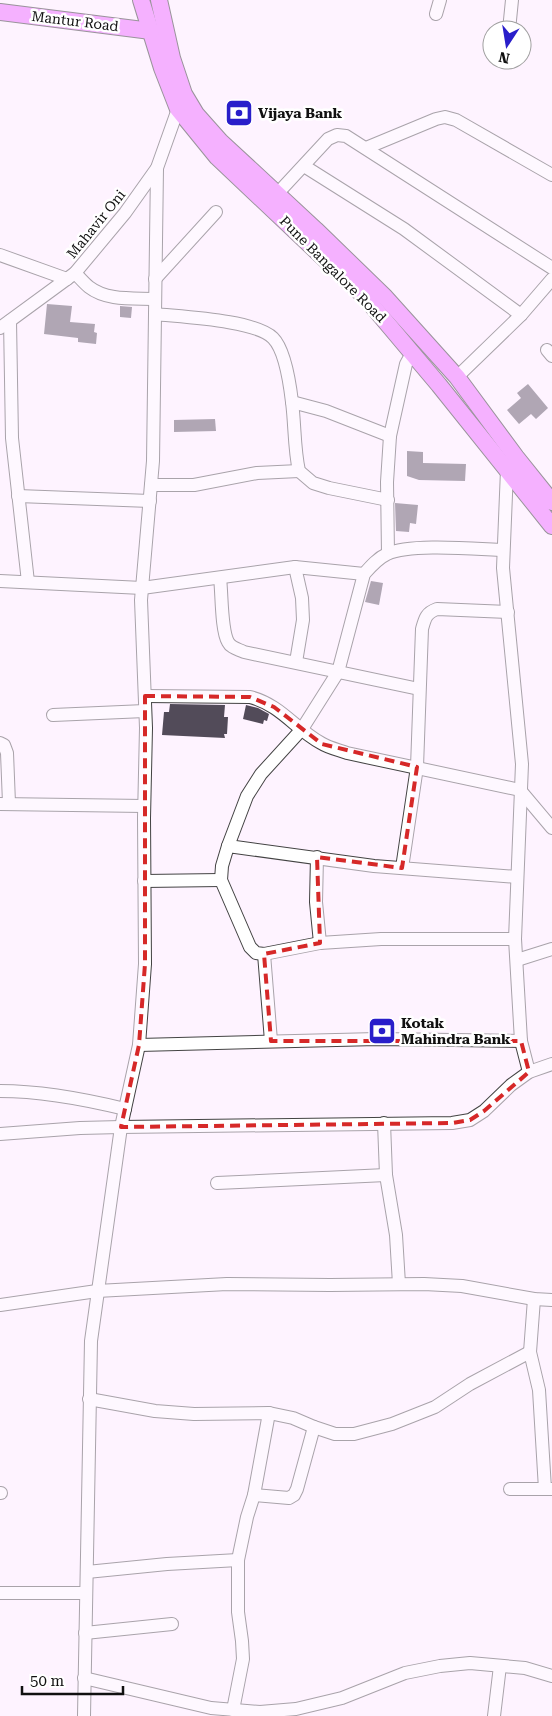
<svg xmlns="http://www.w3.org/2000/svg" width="552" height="1716" viewBox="0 0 552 1716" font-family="'Roboto Serif',serif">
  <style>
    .building { fill: #524b59 }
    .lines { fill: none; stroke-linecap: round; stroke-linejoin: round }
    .minor-casing { stroke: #434343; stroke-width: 14 }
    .major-casing { stroke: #212121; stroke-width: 18 }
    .minor { stroke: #fff; stroke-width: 12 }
    .major { stroke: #ea63ff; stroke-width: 16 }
    .marked { fill: none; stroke: #d62828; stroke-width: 4; stroke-dasharray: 10 6; stroke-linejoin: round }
    .labels { text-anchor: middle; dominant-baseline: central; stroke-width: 5; stroke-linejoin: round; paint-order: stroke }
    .street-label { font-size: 14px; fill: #101010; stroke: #fff }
    .poi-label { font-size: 14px; font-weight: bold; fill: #101010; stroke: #fff; text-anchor: start }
  </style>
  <rect width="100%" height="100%" fill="#fef3ff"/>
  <g class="building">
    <polygon points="47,304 72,306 70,322 95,324 94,332 97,333 96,344 78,342 78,338 44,334"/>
    <polygon points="120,306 132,307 131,318 120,317"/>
    <polygon points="528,384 548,408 536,419 531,414 519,424 507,410 521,398 517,393"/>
    <polygon points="215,419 216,431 174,432 174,420"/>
    <polygon points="407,451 423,452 423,463 466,464 465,481 419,480 407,476"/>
    <polygon points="395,503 418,505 416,524 410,523 409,532 396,531"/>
    <polygon points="371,581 383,583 379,605 365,602"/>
    <polygon points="170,704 225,705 224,717 228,717 227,734 224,734 225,738 162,735 164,712 169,712"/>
    <polygon points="246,705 258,708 269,714 267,721 264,720 263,724 243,719"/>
  </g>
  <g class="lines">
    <g class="minor-casing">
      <g id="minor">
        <polyline points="436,14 440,0"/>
        <polyline points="509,30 512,0"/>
        <polyline points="366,148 436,119 445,117 456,120 552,175"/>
        <polyline points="304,166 404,229 521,315"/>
        <polyline points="277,194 328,139 337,135 346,136 552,268"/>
        <polyline points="0,255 67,279"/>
        <path d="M75 273C80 278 84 283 89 287 107 301 133 298 155 299"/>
        <polyline points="155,279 216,212"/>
        <path d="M155 314C182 317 255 320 273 338 285 350 290 385 292 402 295 425 294 448 299 471L313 483 329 488 388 500"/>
        <polyline points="10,321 12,438 28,582"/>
        <polyline points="0,328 75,273 125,213 157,168 178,109"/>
        <polyline points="547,350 552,356"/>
        <polyline points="457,377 521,315 552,279"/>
        <polyline points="292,402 326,411 390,436"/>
        <polyline points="507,470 503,568 522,764 515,939 521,1041 529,1072"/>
        <polyline points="151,485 194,485 257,473 299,471"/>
        <polyline points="18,496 150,501"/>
        <polyline points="388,553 387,482 390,436 406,364 412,353"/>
        <polyline points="295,567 302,598 303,620 296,662"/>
        <path d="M220 578C222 593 221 630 228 642 231 648 238 649 244 652L419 689"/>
        <polyline points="0,581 142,588 295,567 364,574"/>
        <path d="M145 696 250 697C281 705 295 729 321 743 329 748 339 750 347 753L520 790 552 828"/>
        <polyline points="53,715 145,711"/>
        <polyline points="0,743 4,745 7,753 9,803"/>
        <polyline points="0,804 144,806"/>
        <path d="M228 846 247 796 261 774 302 729 338 672 364 574C371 566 378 558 387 554 410 543 476 549 503 550"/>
        <polyline points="317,857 316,902 320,943"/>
        <path d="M402 868 417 767 422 629C425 618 426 613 437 609L508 612"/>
        <polyline points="144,881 221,880"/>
        <polyline points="515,939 381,939 320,943 264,954 256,953 250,947 221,880 222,866 228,846 374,866 517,877"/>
        <polyline points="264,954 271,1041"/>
        <polyline points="517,960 552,949"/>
        <polyline points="139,1045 377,1039 521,1041"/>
        <path d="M0 1091C42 1091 84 1099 125 1109"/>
        <polyline points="384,1123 386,1175 396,1235 399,1284"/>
        <polyline points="0,1134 80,1128 121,1127 452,1123 470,1120 484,1111 511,1085 529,1072 552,1064"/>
        <polyline points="217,1183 386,1175"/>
        <polyline points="534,1299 530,1352 539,1390 545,1489"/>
        <polyline points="0,1305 97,1291 227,1284 330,1285 424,1284 462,1286 534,1299 552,1300"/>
        <polyline points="89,1399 155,1411 194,1414 269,1413 293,1418 314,1427 335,1434 354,1434 392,1424 435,1407 470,1384 530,1352"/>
        <polyline points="510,1489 552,1489"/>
        <polyline points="0,1493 1,1493"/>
        <polyline points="254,1495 289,1498 294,1495 297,1489 314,1427"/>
        <polyline points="87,1572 167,1564 238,1560"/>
        <polyline points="0,1593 86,1593"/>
        <polyline points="85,1633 172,1624"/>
        <polyline points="84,1678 211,1708 260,1712 296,1709 342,1698 405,1673 440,1666 470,1663 525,1668 552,1676"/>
        <polyline points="233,1710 243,1659 242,1641 238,1612 238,1560 247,1517 254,1495 269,1413"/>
        <polyline points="84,1716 91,1341 121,1127 139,1045 145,964 144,818 146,728 141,600 153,461 157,168"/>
        <polyline points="494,1716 500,1666"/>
      </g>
    </g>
    <g class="major-casing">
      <g id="major">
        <polyline points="141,0 162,68 178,109 217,157 364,296 439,385 552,526"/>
        <polyline points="159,0 172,58 184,94 196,114 220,141 316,230 385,297 457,377 516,457 552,502"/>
        <polyline points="0,12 151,31"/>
      </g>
    </g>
    <use href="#minor" class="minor"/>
    <use href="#major" class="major"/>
  </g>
  <path d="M0 0H552V1716H0ZM145 696 250 697 274 707 322 744 417 767 402 868 317 857 320 943 264 954 271 1041H521L529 1072 484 1111 470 1120 452 1123 121 1127 139 1045 145 964Z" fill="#fef3ff" fill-opacity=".55" fill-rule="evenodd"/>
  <path class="marked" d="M145 696 250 697 274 707 322 744 417 767 402 868 317 857 320 943 264 954 271 1041H521L529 1072 484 1111 470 1120 452 1123 121 1127 139 1045 145 964Z"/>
  <defs>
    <g id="bank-square" transform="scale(1.4375)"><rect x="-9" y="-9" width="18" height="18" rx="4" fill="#291eca" stroke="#fff"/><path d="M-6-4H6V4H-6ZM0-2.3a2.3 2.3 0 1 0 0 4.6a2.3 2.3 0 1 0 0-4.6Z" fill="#fff"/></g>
  </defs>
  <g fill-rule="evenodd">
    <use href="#bank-square" x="239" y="113"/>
    <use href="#bank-square" x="382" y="1031"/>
  </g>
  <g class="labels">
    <g class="street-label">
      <text transform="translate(75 21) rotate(7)">Mantur Road</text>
      <text transform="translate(96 224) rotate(-51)">Mahavir Oni</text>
      <text transform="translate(333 269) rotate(45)">Pune Bangalore Road</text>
    </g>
    <g class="poi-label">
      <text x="258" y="113">Vijaya Bank</text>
      <text x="401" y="1023">Kotak<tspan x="401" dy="16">Mahindra Bank</tspan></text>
    </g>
  </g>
  <g transform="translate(507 45) rotate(192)"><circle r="24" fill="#ffffff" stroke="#9f9f9f"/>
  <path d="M0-4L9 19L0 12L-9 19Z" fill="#291eca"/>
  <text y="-8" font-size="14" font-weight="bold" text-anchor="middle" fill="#101010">N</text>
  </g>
  <path d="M22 1686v8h101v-8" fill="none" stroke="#101010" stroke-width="2.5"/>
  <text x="30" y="1686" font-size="15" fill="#101010" stroke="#ffffff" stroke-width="4" paint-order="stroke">50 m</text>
</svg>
